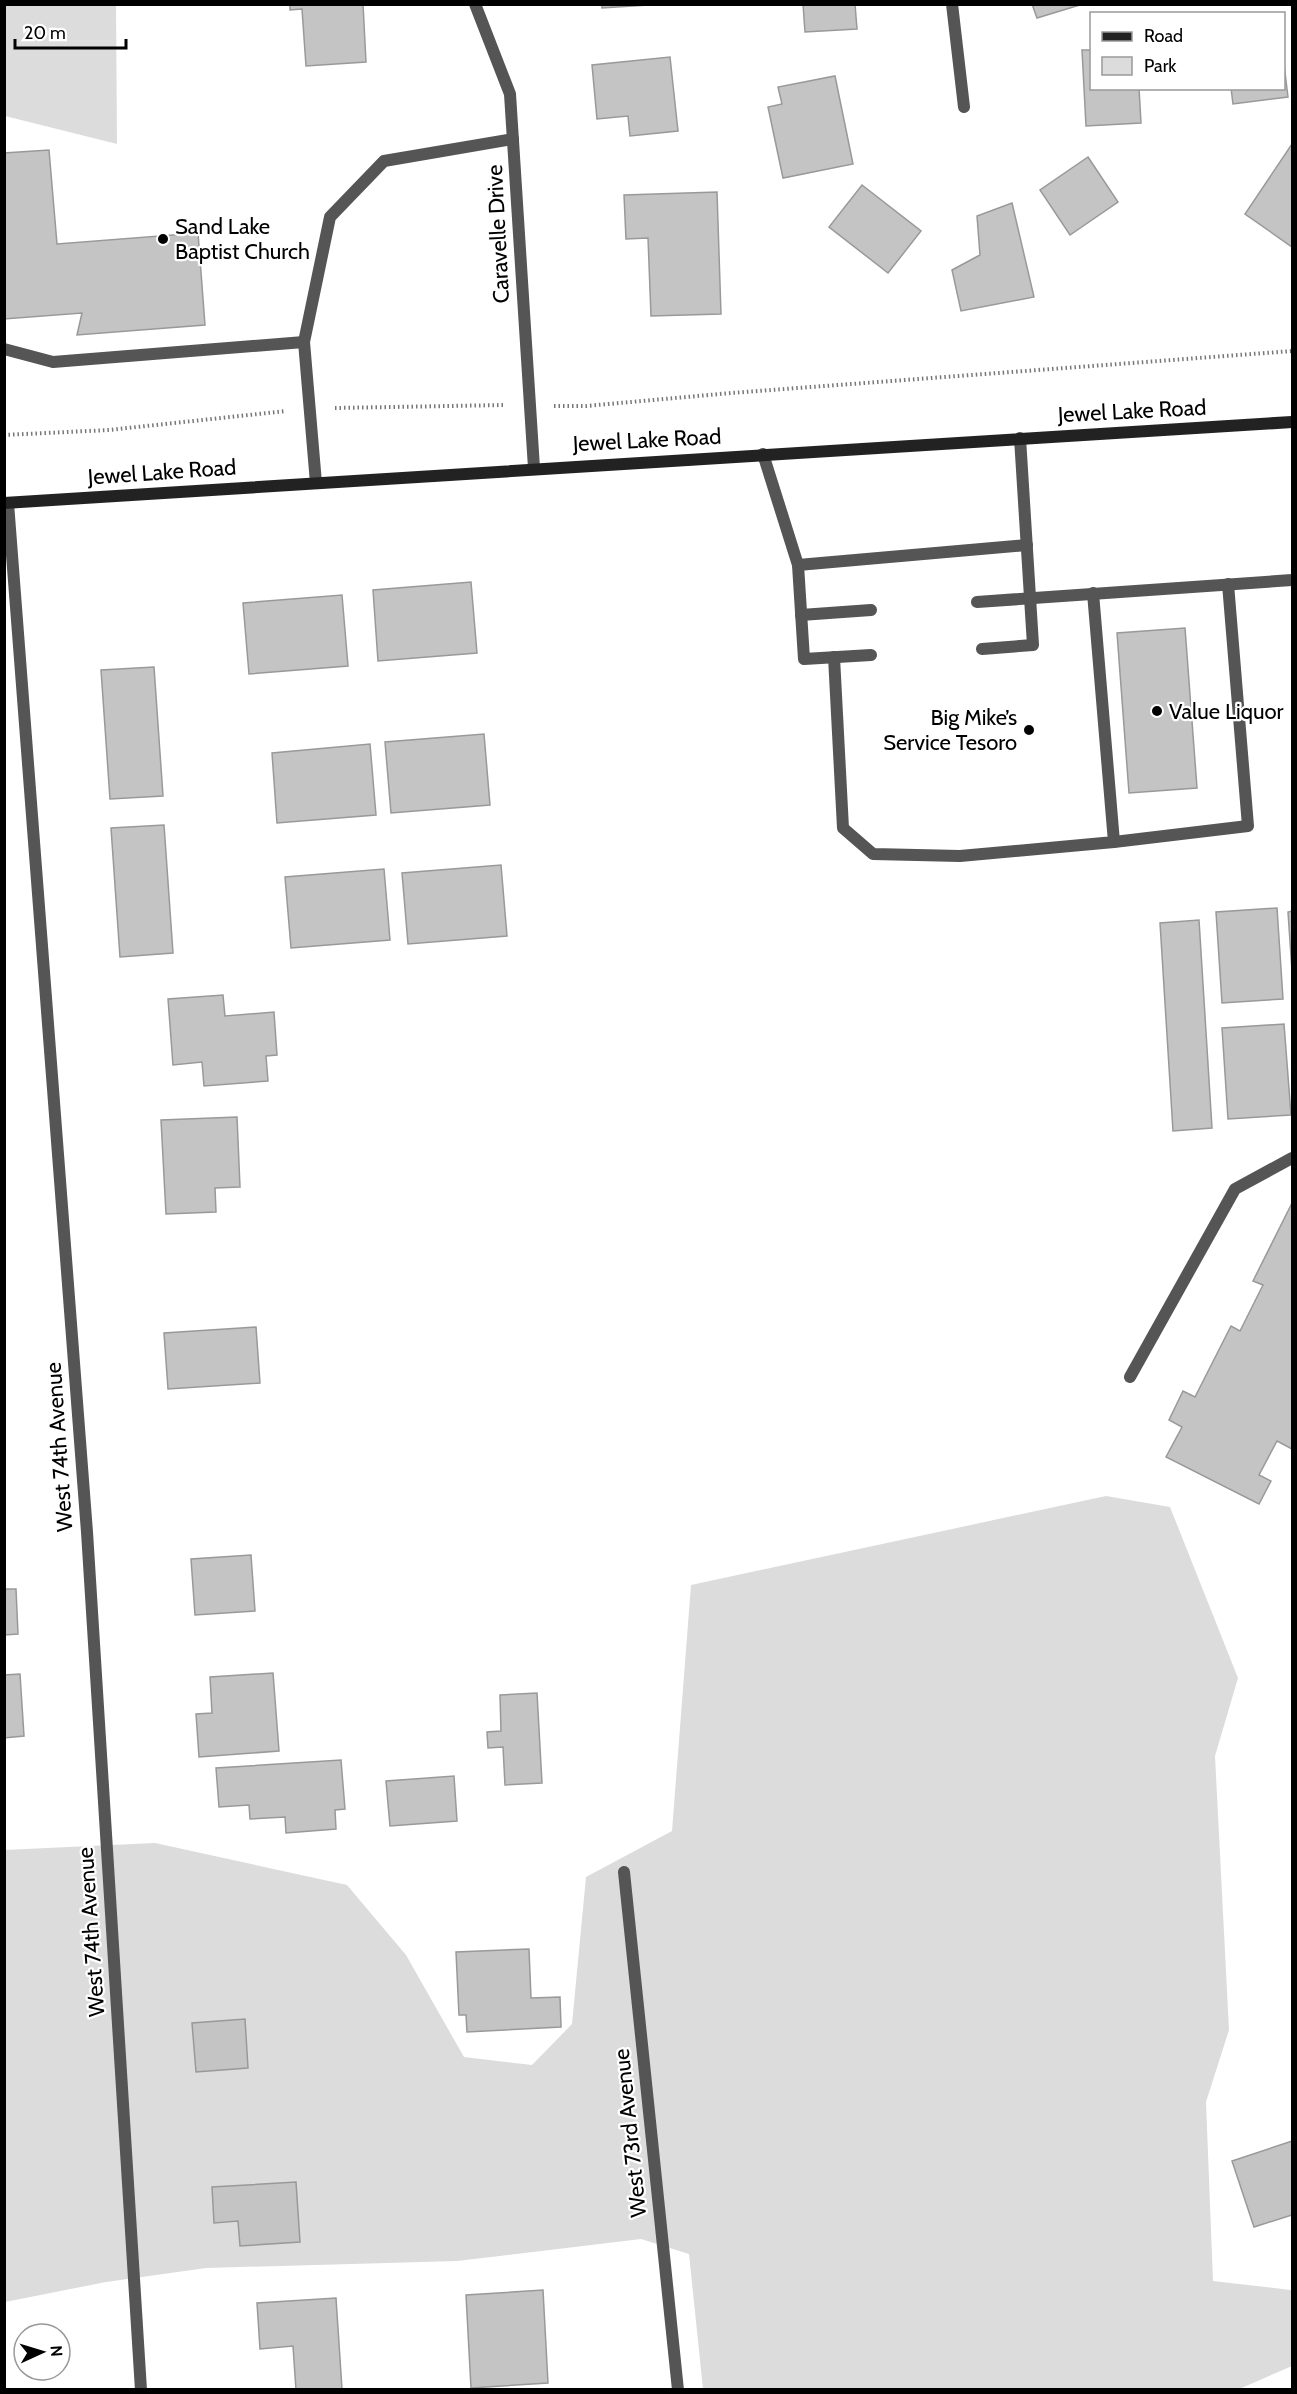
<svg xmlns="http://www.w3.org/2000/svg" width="1297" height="2394" viewBox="0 0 1297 2394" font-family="Cabin,sans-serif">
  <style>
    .green { fill: #dcdcdc }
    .building { fill: #c4c4c4; stroke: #999; stroke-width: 1.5 }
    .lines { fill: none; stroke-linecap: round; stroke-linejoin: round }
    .path { stroke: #777; stroke-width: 4; stroke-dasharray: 1.5 3; stroke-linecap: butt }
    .service { stroke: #555; stroke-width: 12 }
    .minor { stroke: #555; stroke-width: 12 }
    .secondary { stroke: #222; stroke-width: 12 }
    .poi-dot { fill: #000; stroke: #fff; stroke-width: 2 }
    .labels { text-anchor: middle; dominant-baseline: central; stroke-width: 4.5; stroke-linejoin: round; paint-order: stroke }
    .poi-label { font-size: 22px; fill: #000; stroke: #fff; text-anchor: start }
    .street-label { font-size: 22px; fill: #000; stroke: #fff }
  </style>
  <rect width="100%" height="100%" fill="#fff"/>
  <g class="green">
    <polygon points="4,5 116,5 117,144 5,116"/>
    <polygon points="1106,1496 1170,1507 1238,1678 1215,1756 1229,2030 1206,2102 1213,2281 1291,2290 1292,2366 1237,2390 703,2389 689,2254 641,2239 457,2261 206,2268 106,2282 5,2302 4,1850 155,1843 347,1885 406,1955 464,2057 532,2065 572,2024 586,1877 672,1831 691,1585"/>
  </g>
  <g class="building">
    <polygon points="290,4 363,4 366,62 306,66 302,9 290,10"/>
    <polygon points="602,4 648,4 648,5 602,8"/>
    <polygon points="803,4 855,4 857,29 805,32"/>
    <polygon points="1032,4 1083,4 1037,18"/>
    <polygon points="1082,50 1092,50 1092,88 1139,88 1141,123 1086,126"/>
    <polygon points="670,57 678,131 630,136 628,116 597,119 592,65"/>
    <polygon points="1284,64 1288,97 1233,104 1231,88 1284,88"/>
    <polygon points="835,76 853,164 783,178 768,107 782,104 778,87"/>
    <polygon points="1292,144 1292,247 1245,214"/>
    <polygon points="49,150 57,244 198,233 205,325 77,335 82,313 4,319 4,153"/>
    <polygon points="1088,157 1118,202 1070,235 1040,190"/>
    <polygon points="862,185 921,231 888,273 829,227"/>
    <polygon points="717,192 721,314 651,316 648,238 626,239 624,195"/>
    <polygon points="1012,203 1034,297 961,311 952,270 980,255 977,216"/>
    <polygon points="471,582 477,653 378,661 373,590"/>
    <polygon points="342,595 348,666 249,674 243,603"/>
    <polygon points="1185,628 1197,788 1129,793 1117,633"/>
    <polygon points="154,667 163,796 110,799 101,670"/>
    <polygon points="484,734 490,805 391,813 385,742"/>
    <polygon points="370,744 376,815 277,823 272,753"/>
    <polygon points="164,825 173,953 120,957 111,828"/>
    <polygon points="501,865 507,936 408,944 402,873"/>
    <polygon points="384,869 390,940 291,948 285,877"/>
    <polygon points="1277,908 1283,999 1222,1003 1216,912"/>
    <polygon points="1292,911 1292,971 1288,912"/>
    <polygon points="1199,920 1212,1128 1173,1131 1160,923"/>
    <polygon points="223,995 225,1016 274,1012 277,1055 266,1056 268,1081 204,1086 202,1062 173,1065 168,999"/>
    <polygon points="1284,1024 1291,1115 1228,1119 1222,1028"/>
    <polygon points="237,1117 240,1187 215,1188 216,1212 166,1214 161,1120"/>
    <polygon points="1292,1203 1292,1449 1277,1441 1259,1475 1271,1481 1259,1504 1166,1457 1182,1427 1169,1420 1183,1391 1195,1397 1231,1326 1240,1331 1263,1285 1253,1281"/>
    <polygon points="256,1327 260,1383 168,1389 164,1333"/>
    <polygon points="251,1555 255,1611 195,1615 191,1559"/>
    <polygon points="4,1589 16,1589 18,1634 4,1635"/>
    <polygon points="273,1673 279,1751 199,1757 196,1714 212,1713 210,1677"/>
    <polygon points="20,1674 24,1736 4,1738 4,1675"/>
    <polygon points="537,1693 542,1783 505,1785 503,1747 488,1748 487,1732 501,1731 500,1695"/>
    <polygon points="341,1760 345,1809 335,1810 336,1829 286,1833 285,1817 250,1819 249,1805 219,1807 216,1768"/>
    <polygon points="454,1776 457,1821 390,1826 386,1781"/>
    <polygon points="529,1949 531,1998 560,1997 561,2027 467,2032 466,2015 459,2015 456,1952"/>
    <polygon points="245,2019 248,2068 196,2072 192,2023"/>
    <polygon points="1292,2141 1292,2215 1254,2227 1232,2161"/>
    <polygon points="296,2182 300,2242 240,2246 238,2221 214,2223 212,2187"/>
    <polygon points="543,2290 548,2383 471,2388 466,2295"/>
    <polygon points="336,2298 342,2389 296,2390 293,2346 260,2349 257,2303"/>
  </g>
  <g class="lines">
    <g class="path">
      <polyline points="554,406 586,406 731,393 1292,351"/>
      <polyline points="335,408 505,405"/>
      <polyline points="4,435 109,430 286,411"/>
    </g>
    <g class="service">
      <polyline points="4,349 53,362 304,342"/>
      <polyline points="763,454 798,565 804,659 871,655"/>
      <polyline points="316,483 304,342 330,217 384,161 513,139"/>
      <polyline points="798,565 1027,545"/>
      <polyline points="977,602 1292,580"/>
      <polyline points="801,615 871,610"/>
      <polyline points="982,649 1033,645 1020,438"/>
      <polyline points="834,657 843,828 873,854 960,856 1114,842 1093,593"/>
      <polyline points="1114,842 1248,826 1228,584"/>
      <polyline points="1130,1377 1235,1189 1292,1158"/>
    </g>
    <g class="minor">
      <polyline points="475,4 510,94 534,468"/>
      <polyline points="952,4 964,107"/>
      <polyline points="8,503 87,1532 141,2390"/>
      <polyline points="624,1872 678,2390"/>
    </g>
    <polyline class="secondary" points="4,503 1292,422"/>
  </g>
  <g class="poi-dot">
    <circle cx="163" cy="239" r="6"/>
    <circle cx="1157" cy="711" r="6"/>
    <circle cx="1029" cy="730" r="6"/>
  </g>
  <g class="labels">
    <g class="poi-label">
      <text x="175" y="226">Sand Lake<tspan x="175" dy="25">Baptist Church</tspan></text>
      <text x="1169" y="711">Value Liquor</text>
      <text x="1017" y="717" text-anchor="end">Big Mike’s<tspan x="1017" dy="25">Service Tesoro</tspan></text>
    </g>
    <g class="street-label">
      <text transform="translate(498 234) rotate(-93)">Caravelle Drive</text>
      <text transform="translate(1132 411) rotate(-3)">Jewel Lake Road</text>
      <text transform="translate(647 440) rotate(-3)">Jewel Lake Road</text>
      <text transform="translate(162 472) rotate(-4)">Jewel Lake Road</text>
      <text transform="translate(59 1447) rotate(-94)">West 74th Avenue</text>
      <text transform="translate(91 1932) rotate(-94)">West 74th Avenue</text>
      <text transform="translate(630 2133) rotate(-96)">West 73rd Avenue</text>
    </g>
  </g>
  <rect width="1297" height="2394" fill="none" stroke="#000000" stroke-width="12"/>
  <rect x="1090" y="12" width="195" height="78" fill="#ffffff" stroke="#999999" stroke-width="1.5"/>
  <rect x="1102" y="32" width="30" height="9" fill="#222222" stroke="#999999" stroke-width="1.5"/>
  <text x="1144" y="42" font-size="18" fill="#000000">Road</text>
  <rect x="1102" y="57" width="30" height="18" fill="#dcdcdc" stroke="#999999" stroke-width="1.5"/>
  <text x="1144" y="72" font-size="18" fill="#000000">Park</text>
  <g transform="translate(42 2352) rotate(86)"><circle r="28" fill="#ffffff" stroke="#999999" stroke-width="1.5"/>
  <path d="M0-4.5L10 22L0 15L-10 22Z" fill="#000000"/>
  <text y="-9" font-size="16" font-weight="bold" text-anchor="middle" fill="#000000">N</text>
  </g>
  <path d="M15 39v9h111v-9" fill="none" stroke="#000000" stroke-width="3"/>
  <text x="24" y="39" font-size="18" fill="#000000" stroke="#ffffff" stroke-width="4.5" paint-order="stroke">20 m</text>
</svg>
